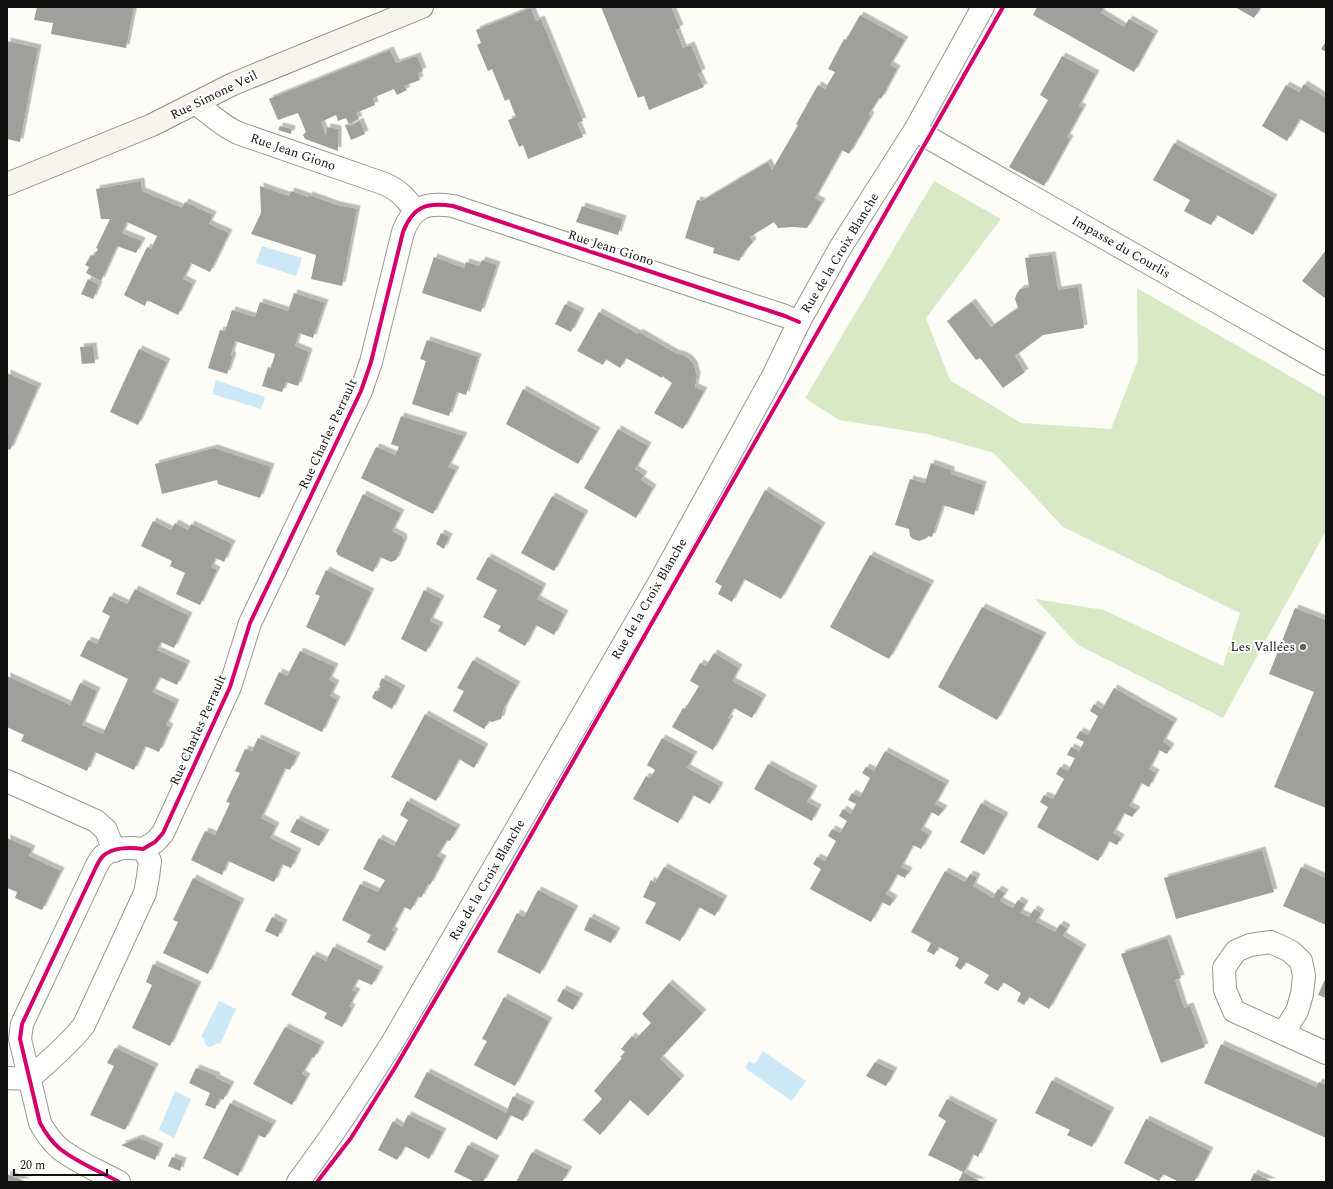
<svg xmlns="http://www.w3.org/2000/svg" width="1333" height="1189" viewBox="0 0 1333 1189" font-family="Spectral,serif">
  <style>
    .forest { fill: #d8eac5 }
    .water { fill: #cde8f7 }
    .building { fill: #a19f9c; filter: url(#shadow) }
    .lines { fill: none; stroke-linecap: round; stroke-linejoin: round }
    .street-casing { stroke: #979795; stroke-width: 24 }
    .secondary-casing { stroke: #8e8d8b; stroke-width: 24 }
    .street { stroke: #fffffe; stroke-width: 22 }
    .secondary { stroke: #f6f4eb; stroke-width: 22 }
    .cycleway-casing { stroke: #fff; stroke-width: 6 }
    .cycleway { stroke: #d6006c; stroke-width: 4 }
    .poi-dot { fill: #646362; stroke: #fff; stroke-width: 1.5 }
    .labels { text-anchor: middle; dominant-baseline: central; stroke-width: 4; stroke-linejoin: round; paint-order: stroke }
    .street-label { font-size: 13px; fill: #111; stroke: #fff }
    .poi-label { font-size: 13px; fill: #111; stroke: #fff; text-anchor: end }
  </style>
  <defs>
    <filter id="shadow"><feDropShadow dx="3.5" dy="-3.5" stdDeviation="0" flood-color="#0004"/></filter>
  </defs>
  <rect width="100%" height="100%" fill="#fdfcf7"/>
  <polygon class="forest" points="934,181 1001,219 926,318 950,380 1021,423 1111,429 1138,360 1137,288 1326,397 1326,531 1223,718 1078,645 1035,599 1104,610 1223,666 1240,613 1063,527 994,453 927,434 839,420 805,398"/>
  <g class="water">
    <polygon points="262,246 302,258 296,276 256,263"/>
    <polygon points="216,380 265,397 261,409 212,394"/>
    <polygon points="219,1001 236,1009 220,1044 217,1043 213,1046 209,1047 205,1044 204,1038 201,1037"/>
    <polygon points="763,1051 806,1081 792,1101 745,1068 749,1061 755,1064"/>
    <polygon points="175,1091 191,1099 174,1138 159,1130"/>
  </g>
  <g class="building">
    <polygon points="37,7 134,7 126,48 51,34 53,23 34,20"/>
    <polygon points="601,7 671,7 680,28 676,30 683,48 691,45 702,72 698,74 704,87 649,110 644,96 638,98"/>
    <polygon points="1037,7 1104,7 1101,13 1124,27 1129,19 1155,34 1134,72 1033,15"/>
    <polygon points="1235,7 1261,7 1254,18"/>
    <polygon points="531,8 536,21 541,19 572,94 583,121 577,123 583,137 528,159 523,145 519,147 508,120 516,117 509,99 505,101 492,69 488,71 477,45 481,43 476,30"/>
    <polygon points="860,15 905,40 890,65 897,69 881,99 879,98 869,114 871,116 849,154 842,150 815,198 822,202 807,228 793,227 778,228 774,222 750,237 753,242 744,252 739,261 713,253 714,248 685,238 697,200 702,201 768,162 772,170 798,125 796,124 818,85 825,89 835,72 828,69 844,39 846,40"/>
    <polygon points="7,41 38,48 20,142 7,139"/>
    <polygon points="1326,41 1326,52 1321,49"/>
    <polygon points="390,50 396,63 417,56 423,71 418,73 420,80 404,86 407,90 397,95 394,89 373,98 375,105 356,113 359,119 349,124 346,118 338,121 336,115 321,122 326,136 327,127 338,129 338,151 305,139 303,135 306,132 298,113 278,120 269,99"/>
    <polygon points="1062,56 1096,74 1079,106 1083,108 1067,137 1070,139 1044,186 1009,167 1048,100 1040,95"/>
    <polygon points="1304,84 1326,98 1326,134 1300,119 1287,141 1262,126 1286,85 1299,92"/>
    <polygon points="360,121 365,134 351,140 345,125 349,124 350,126"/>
    <polygon points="280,126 292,129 291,134 278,130"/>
    <polygon points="1174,143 1274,198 1253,235 1217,215 1211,225 1197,218 1184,211 1190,200 1153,180"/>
    <polygon points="141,181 142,191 182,208 185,202 213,215 209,224 229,233 210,272 191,263 183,279 193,284 178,315 147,300 145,306 124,295 147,247 151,249 157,236 127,222 122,233 142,241 136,253 117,246 101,281 86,273 89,267 85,265 91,255 94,256 98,249 96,248 110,219 101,219 96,189"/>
    <polygon points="260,186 289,196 291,191 308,197 309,195 337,205 357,209 342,286 311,279 316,255 251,234 261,213"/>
    <polygon points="582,206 623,219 618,235 576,222"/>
    <polygon points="1326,250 1326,299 1302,281"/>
    <polygon points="1052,255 1058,290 1078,287 1084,328 1043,335 1015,356 1025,372 1003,388 980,358 976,360 947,321 972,302 991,327 1018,308 1015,299 1016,295 1020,289 1029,287 1025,258"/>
    <polygon points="434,257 464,268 466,262 479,266 482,260 497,265 481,312 422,293"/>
    <polygon points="88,279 99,285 93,299 81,294"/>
    <polygon points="294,293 325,303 313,338 299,333 295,346 309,352 298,386 286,382 282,392 262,386 268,367 271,368 275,354 235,341 231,355 233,356 227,374 208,368 220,330 225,331 232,310 255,317 260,302 288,311"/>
    <polygon points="565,304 581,312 571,332 555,324"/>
    <polygon points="599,312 638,334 639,332 675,353 683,355 689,359 694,365 697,376 695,387 704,391 683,429 654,413 672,383 662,376 662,378 626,358 620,368 606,359 603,365 577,351"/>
    <polygon points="427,340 478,357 466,395 457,392 449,416 412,404 426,361 420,359"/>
    <polygon points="93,346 95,363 82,364 80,347"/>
    <polygon points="139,349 167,362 138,425 110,412"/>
    <polygon points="7,373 38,387 10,450 7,449"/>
    <polygon points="523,389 597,431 578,464 506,424"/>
    <polygon points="401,416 464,436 448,467 456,470 433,514 361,478 376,447 395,455 399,447 391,444"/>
    <polygon points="618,429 648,446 635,469 644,475 641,480 653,488 636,518 584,488"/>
    <polygon points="214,448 271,467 260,498 218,484 217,480 162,494 155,464"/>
    <polygon points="931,463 951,470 951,474 983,485 974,515 943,505 932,537 929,536 925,539 919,541 913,539 910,536 909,529 895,525 910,479 925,483"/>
    <polygon points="765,490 822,526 781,599 744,579 732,602 718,594 722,586 715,582"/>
    <polygon points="363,494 401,513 392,531 403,537 404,541 396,560 391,562 380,557 373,572 338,555 336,551"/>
    <polygon points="552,496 585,514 554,571 521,553"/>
    <polygon points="153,521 171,530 175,523 188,530 191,524 232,544 224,562 216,558 211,567 217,570 200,605 176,594 185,573 170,566 172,561 141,546"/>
    <polygon points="441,533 449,537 444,549 436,544"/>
    <polygon points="870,555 931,584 889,659 830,627"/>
    <polygon points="488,557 543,587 537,599 565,614 554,635 536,625 525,646 498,631 501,626 483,617 497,590 476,579"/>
    <polygon points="326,570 371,592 345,646 306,627 320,596 315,594"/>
    <polygon points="135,589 189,616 174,648 161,642 157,650 187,664 177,685 160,677 152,692 176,703 166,725 170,727 159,752 145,746 134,770 95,752 87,771 21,741 24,735 7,727 7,676 70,705 80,683 97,691 82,725 103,734 128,679 80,656 88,640 97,644 110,616 102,612 110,596 127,604"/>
    <polygon points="424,590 441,599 430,621 440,626 426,652 401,639"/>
    <polygon points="982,607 1043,636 997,720 938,687"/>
    <polygon points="1295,608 1326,620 1326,808 1274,787 1314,692 1269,674"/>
    <polygon points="300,651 335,667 329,680 336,684 330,696 337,700 322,732 264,704 279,672 287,676"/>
    <polygon points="714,653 739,668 732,681 763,698 752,718 734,708 728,718 730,719 713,750 672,727 683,708 685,709 699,686 690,681 700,663 706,666"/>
    <polygon points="473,660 517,685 504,708 501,719 492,722 489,721 484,729 453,711 464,691 457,688"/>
    <polygon points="382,678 402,689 392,709 372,698 375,691 379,691 380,689 380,686 379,685"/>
    <polygon points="1114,688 1174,722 1163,742 1171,747 1167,754 1159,750 1149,769 1156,773 1149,787 1141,783 1129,806 1137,810 1132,817 1124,813 1113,833 1121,838 1117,845 1109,841 1098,861 1037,827 1048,807 1040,802 1044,795 1053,799 1064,779 1056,774 1060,767 1068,771 1075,758 1067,755 1071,747 1079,751 1084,742 1076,738 1080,731 1088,735 1098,716 1090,711 1094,704 1102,709"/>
    <polygon points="425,714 485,747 474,768 459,759 436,801 391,777"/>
    <polygon points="258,738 297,756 290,770 285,768 261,818 276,826 270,838 298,852 291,868 282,864 274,882 228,861 222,875 191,860 205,831 215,835 230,803 226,802 240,773 235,771 245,749 252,751"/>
    <polygon points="662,738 694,755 687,768 720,786 710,804 693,795 678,823 633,799 646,776 650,778 655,770 647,765"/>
    <polygon points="885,751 946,784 935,804 944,809 939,816 931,812 921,830 929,835 921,849 913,845 901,867 909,871 905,878 897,874 886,894 894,899 890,906 882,902 871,922 810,889 821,869 813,864 817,857 825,861 836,841 828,836 832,829 840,833 847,821 839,816 843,809 851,814 856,804 848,800 852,793 860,797 870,778 862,773 866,767 874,771"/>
    <polygon points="768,764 814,789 807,802 818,808 812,821 754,789"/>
    <polygon points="407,801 457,828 450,841 447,840 437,856 443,859 430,885 428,884 421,898 418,896 411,910 404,907 392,930 395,932 385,951 367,942 371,935 342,920 360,884 378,892 385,880 363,869 379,838 394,846 408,820 400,815"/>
    <polygon points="981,803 1005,816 984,855 960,842"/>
    <polygon points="297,819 326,833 319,846 290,832"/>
    <polygon points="7,838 32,849 29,856 61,871 42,910 15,898 17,892 7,888"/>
    <polygon points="1262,850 1274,892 1176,919 1164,878"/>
    <polygon points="664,867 724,899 715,916 699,907 680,941 645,923 656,903 643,897 651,880 655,883"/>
    <polygon points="1301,867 1326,878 1326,925 1283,906"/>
    <polygon points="945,871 965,882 970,874 977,877 973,886 993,898 998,889 1005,893 1000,901 1013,908 1018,900 1025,904 1020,913 1029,917 1034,909 1041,913 1036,922 1055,932 1060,924 1067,928 1063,936 1083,948 1049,1009 1029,997 1024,1005 1017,1001 1021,993 1003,982 998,991 984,983 989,975 966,962 961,970 955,966 959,958 939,947 934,955 927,951 931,943 911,932"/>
    <polygon points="193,878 241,902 208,974 163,953 178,922 173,920"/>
    <polygon points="538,890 575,909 540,974 497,952 517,913 524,917"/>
    <polygon points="272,917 284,923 278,937 265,931"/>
    <polygon points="590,917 617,931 611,943 584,930"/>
    <polygon points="1167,938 1181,978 1175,980 1184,1008 1190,1006 1205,1047 1161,1063 1121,954"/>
    <polygon points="333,947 380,970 372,985 358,979 352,990 357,992 349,1006 352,1008 342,1027 324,1018 327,1013 291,995 313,955 326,961"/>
    <polygon points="153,964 198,985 170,1046 132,1028 152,985 146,982"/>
    <polygon points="1326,977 1326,998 1318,995"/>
    <polygon points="669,983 703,1013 660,1059 681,1079 648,1116 630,1100 600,1135 583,1120 602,1099 594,1091 622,1058 620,1057 625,1052 621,1049 632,1036 636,1039 651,1023 642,1014"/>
    <polygon points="563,989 580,997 573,1010 557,1001"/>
    <polygon points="504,997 549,1021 515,1086 474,1065 487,1041 482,1039"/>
    <polygon points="285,1027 321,1045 314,1058 312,1057 302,1074 307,1077 292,1105 253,1084"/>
    <polygon points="1221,1044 1316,1087 1319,1082 1326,1085 1326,1138 1204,1083"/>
    <polygon points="115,1048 155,1067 125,1130 90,1115 114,1066 107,1063"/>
    <polygon points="875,1062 894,1071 886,1086 866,1076"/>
    <polygon points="196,1068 217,1076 216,1078 231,1085 223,1100 220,1098 215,1109 205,1105 210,1093 189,1083"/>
    <polygon points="427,1072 506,1113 513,1096 531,1105 523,1121 510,1115 497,1140 414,1097"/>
    <polygon points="1052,1080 1111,1111 1092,1147 1067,1135 1070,1130 1035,1113"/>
    <polygon points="947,1099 994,1123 978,1157 973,1154 964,1173 982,1182 958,1182 963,1172 928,1155 946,1121 938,1116"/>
    <polygon points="230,1103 273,1124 265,1138 258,1135 238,1176 203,1158"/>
    <polygon points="408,1115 443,1132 429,1159 405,1146 397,1160 378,1150 393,1121 402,1127"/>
    <polygon points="1146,1119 1210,1151 1194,1182 1179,1182 1163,1174 1159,1181 1124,1163"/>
    <polygon points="139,1138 160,1147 155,1160 121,1145"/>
    <polygon points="468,1145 496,1159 483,1182 475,1182 454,1172"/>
    <polygon points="532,1152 569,1170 562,1182 516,1182"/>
    <polygon points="172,1157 183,1161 180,1171 168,1166"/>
    <polygon points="1254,1173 1273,1182 1250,1182"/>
    <polygon points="7,1174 27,1182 7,1182"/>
  </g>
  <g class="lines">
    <g class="street-casing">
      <g id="street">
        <path d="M196 103C210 114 222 126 238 133L385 184C400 191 406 198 415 211"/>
        <polyline points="915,130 1326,364"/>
        <polyline points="7,781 96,821 106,830 114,851"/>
        <polyline points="1284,1032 1297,1011 1302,994 1304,976 1301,961 1290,951 1271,942 1250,945 1236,951 1224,968 1225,990 1234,1011 1326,1053"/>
        <path d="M7 1078 29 1079C48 1061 68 1046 84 1025L145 893 148 877 150 861 143 849"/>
        <path d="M119 1182C99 1171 76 1162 59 1148 51 1141 45 1132 40 1123L20 1039 22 1024 96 867C98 863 100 859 103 856 113 847 131 847 143 849L155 842 163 833 230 687 250 623 361 391 371 362 403 232C413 206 427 202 453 206L715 293 785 316 799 322"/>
        <path d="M298 1182C333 1135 364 1088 395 1038L659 583 773 376 799 322 840 248 915 130 983 7"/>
      </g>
    </g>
    <g class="secondary-casing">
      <polyline id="secondary" points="7,184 152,125 233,84 422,7"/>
    </g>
    <use href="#street" class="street"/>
    <use href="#secondary" class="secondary"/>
    <g class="cycleway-casing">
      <g id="cycleway">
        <path d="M119 1182C99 1171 76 1162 59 1148 51 1141 45 1132 40 1123L20 1039 22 1024 96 867C98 863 100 859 103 856 113 847 131 847 143 849L155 842 163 833 230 687 250 623 361 391 371 362 403 232C413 206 427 202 453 206L715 293 785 316 799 322"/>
        <polyline points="317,1182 351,1138 396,1066 499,891 1003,7"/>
      </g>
    </g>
    <use href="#cycleway" class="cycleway"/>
  </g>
  <circle class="poi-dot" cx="1303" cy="647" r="4"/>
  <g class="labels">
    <g class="street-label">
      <text transform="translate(214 95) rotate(-26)">Rue Simone Veil</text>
      <text transform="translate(293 152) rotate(19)">Rue Jean Giono</text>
      <text transform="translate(1121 247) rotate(30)">Impasse du Courlis</text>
      <text transform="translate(611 248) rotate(18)">Rue Jean Giono</text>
      <text transform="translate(840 253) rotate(-59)">Rue de la Croix Blanche</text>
      <text transform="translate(328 434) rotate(-65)">Rue Charles Perrault</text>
      <text transform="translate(649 599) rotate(-60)">Rue de la Croix Blanche</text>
      <text transform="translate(198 730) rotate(-66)">Rue Charles Perrault</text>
      <text transform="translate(487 880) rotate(-60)">Rue de la Croix Blanche</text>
    </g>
    <g class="poi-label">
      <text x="1295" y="647">Les Vallées</text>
    </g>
  </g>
  <rect width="1333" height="1189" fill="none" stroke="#111111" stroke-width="16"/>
  <path d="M14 1169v6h93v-6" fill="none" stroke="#111111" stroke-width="2"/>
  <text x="20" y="1169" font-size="12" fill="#111111" stroke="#ffffff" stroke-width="3" paint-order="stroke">20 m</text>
</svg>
